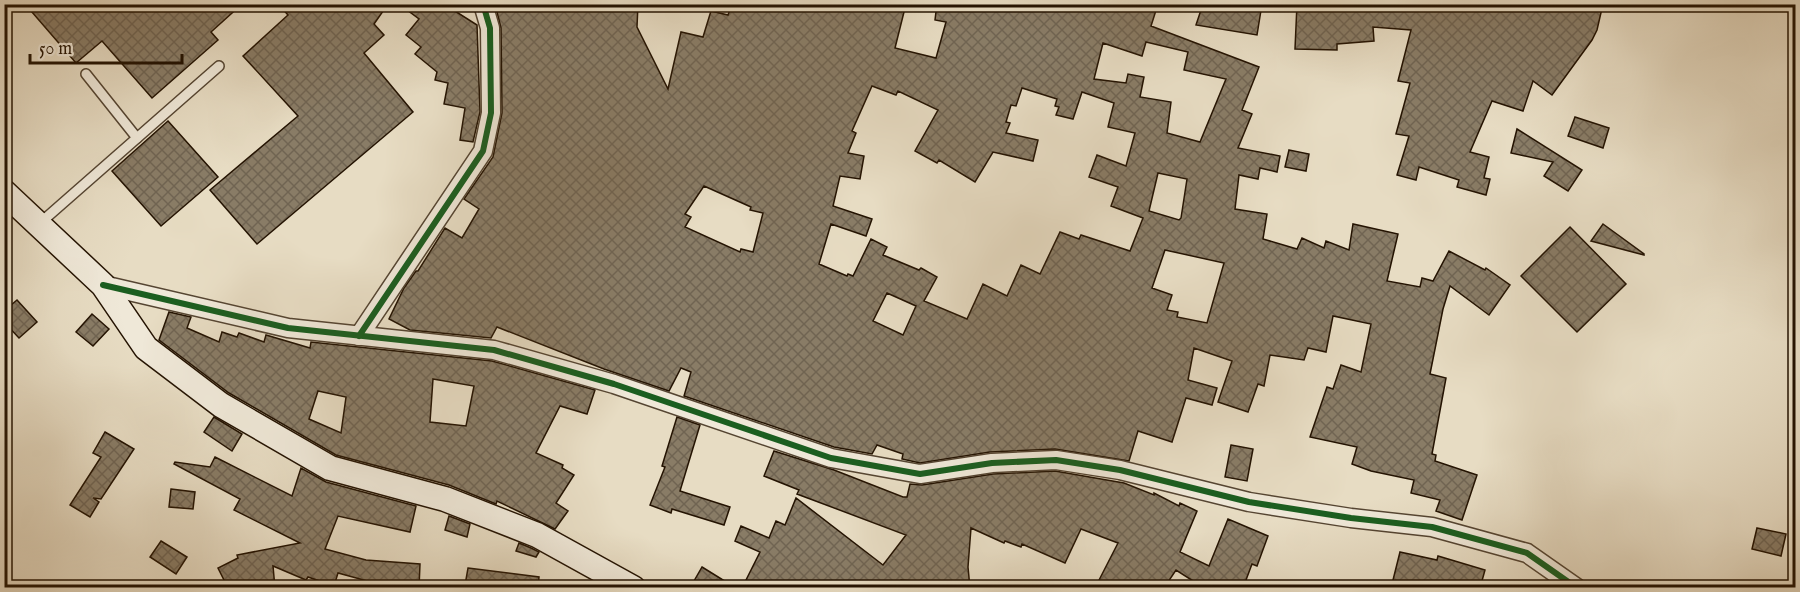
<svg xmlns="http://www.w3.org/2000/svg" width="1800" height="592" viewBox="0 0 1800 592" font-family="'IM FELL English',serif">
  <style>
    .building { fill: url(#building-cross-hatch); stroke: #241302; stroke-width: 1.5; fill-rule: evenodd }
    .lines { fill: none; stroke-linecap: round; stroke-linejoin: round }
    .lane-casing { stroke: #554532; stroke-width: 12 }
    .street-casing { stroke: #554532; stroke-width: 21 }
    .secondary-casing { stroke: #241302; stroke-width: 27 }
    .lane { stroke: #efe8d8; stroke-width: 9 }
    .street { stroke: #efe8d8; stroke-width: 18 }
    .secondary { stroke: #efe8d8; stroke-width: 24 }
    .cycleway-casing { stroke: #efe8d8; stroke-width: 10 }
    .cycleway { stroke: #1b5e20; stroke-width: 6 }
  </style>
  <defs>
    <pattern id="building-cross-hatch" width="8" height="8" patternUnits="userSpaceOnUse" patternTransform="scale(1.5)"><rect width="8" height="8" fill="#897c66"/><path d="M0 0l8 8M0 8l8-8" fill="none" stroke="#706452"/></pattern>
  </defs>
  <rect width="100%" height="100%" fill="#e7dcc3"/>
  <filter id="stains"><feTurbulence type="fractalNoise" baseFrequency=".00333" numOctaves="4"/><feColorMatrix values="0 0 0 0 .2 0 0 0 0 .09 0 0 0 0 .02 0 0 0 .5 -.17"/></filter>
  <radialGradient id="worn" r=".72"><stop offset=".6" stop-color="#630" stop-opacity="0"/><stop offset="1" stop-color="#630" stop-opacity=".3"/></radialGradient>
  <g class="building">
    <polygon points="25,4 242,4 211,32 218,40 152,98 102,41 76,63"/>
    <polygon points="278,4 388,4 374,24 384,35 364,53 413,112 257,244 210,190 298,116 243,56 288,15"/>
    <polygon points="399,4 444,4 477,25 480,112 473,142 460,140 465,108 444,104 448,83 435,80 437,72 415,54 421,47 406,35 419,19"/>
    <path d="M495 4H638L637 27 668 89 681 32 703 37 711 11 728 15 732 4H906L895 48 936 58 946 22 935 20 937 4H1158L1151 26 1259 67 1242 110 1252 114 1238 148 1280 156 1277 172 1260 168 1258 179 1239 175 1235 209 1267 214 1263 239 1297 249 1302 238 1324 248 1326 241 1349 250 1353 224 1398 234 1387 281 1420 287 1422 278 1433 281 1449 251 1485 270 1486 268 1510 285 1489 315 1450 286 1443 309 1430 374 1446 378 1432 454 1436 455 1435 461 1477 475 1462 520 1436 511 1440 500 1411 493 1414 480 1371 471 1352 464 1357 447 1310 437 1327 387 1333 389 1341 365 1361 372 1371 324 1333 316 1326 352 1308 348 1304 360 1270 355 1264 386 1258 384 1248 412 1218 402 1232 361 1194 348 1188 380 1217 388 1212 405 1186 398 1172 442 1138 431 1129 461 1055 449 990 452 920 463 902 459 903 454 877 445 872 454 834 447 684 396 691 372 681 368 669 391 604 369 497 327 491 338 410 330 389 319 404 288 416 271H418L445 228 462 238 479 209 464 199 493 157 502 113 501 28ZM1146 42 1188 52 1184 70 1226 79 1200 142 1167 133 1171 102 1140 97 1144 77 1128 74 1126 83 1094 79 1103 43 1142 56ZM872 86 896 95 898 91 938 110 915 151 937 163 939 160 975 182 993 152 1033 161 1038 140 1006 133 1010 123 1006 122 1011 105 1016 106 1022 88 1057 99 1055 106 1059 107 1056 115 1073 119 1082 92 1114 103 1108 127 1135 133 1126 166 1097 155 1089 177 1118 187 1111 206 1143 218 1130 251 1081 235 1079 239 1060 232 1040 274 1021 265 1007 296 983 284 967 319 924 301 937 277 921 268 919 270 883 255 887 247 871 239 853 276 848 274 847 276 819 264 831 224 866 236 872 219 833 206 840 176 860 179 864 156 848 153 856 133 852 131ZM1158 173 1187 179 1181 218 1179 220 1149 211ZM704 186 751 207 750 210 763 213 753 252 741 249 740 252 685 227 691 217 685 214ZM1165 250 1224 263 1207 323 1177 317 1178 312 1167 310 1172 295 1152 288ZM887 293 916 306 903 335 873 321Z"/>
    <polygon points="1203,4 1262,4 1257,35 1196,25"/>
    <polygon points="1297,4 1603,4 1597,30 1592,40 1552,95 1533,81 1523,111 1492,101 1470,152 1489,157 1484,178 1490,179 1486,195 1457,187 1459,180 1419,167 1416,180 1397,175 1409,136 1396,134 1410,83 1398,81 1411,30 1373,27 1374,41 1337,44 1337,50 1295,49"/>
    <polygon points="1575,117 1609,128 1603,148 1568,136"/>
    <polygon points="168,121 218,177 161,226 112,171"/>
    <polygon points="1517,129 1582,170 1568,191 1544,176 1553,162 1511,153"/>
    <polygon points="1289,150 1309,154 1306,171 1285,167"/>
    <polygon points="1603,224 1644,254 1644,255 1591,241"/>
    <polygon points="1570,227 1626,284 1577,332 1521,276"/>
    <polygon points="17,300 37,322 19,338 4,322 4,311"/>
    <path d="M169 312 191 317 187 328 219 342 222 332 237 337 239 333 264 342 266 335 310 348 311 342 492 361 595 390 587 414 560 406 536 453 563 465 562 468 574 475 556 503 568 511 555 529 497 501 496 504 449 485 336 455 229 393 159 340ZM433 379 474 386 466 426 430 422ZM318 391 346 397 341 433 309 419Z"/>
    <polygon points="92,314 109,329 93,346 76,332"/>
    <polygon points="214,417 242,434 232,451 204,432"/>
    <polygon points="677,417 700,425 680,491 730,507 724,525 672,509 671,513 650,505 665,467 662,466"/>
    <polygon points="105,432 134,449 101,499 93,498 99,502 90,517 70,505 101,457 93,453"/>
    <polygon points="1231,445 1253,449 1247,481 1225,477"/>
    <polygon points="774,451 834,470 903,497 907,497 910,484 922,485 993,474 1055,471 1124,483 1154,495 1154,493 1179,506 1180,503 1197,511 1180,552 1209,566 1228,519 1268,536 1257,566 1252,564 1243,588 1204,588 1176,570 1164,588 1095,588 1118,543 1081,529 1065,563 1022,544 1021,547 1005,541 1004,543 971,528 968,567 970,588 944,588 944,583 901,580 896,588 742,588 760,552 735,541 741,526 769,538 776,521 785,525 796,498 883,565 906,535 797,494 799,490 764,476"/>
    <polygon points="215,457 292,496 301,468 326,482 416,506 410,532 338,516 325,549 366,560 420,564 419,588 370,588 371,582 338,573 334,586 308,577 306,580 273,566 275,588 228,588 218,568 238,558 237,555 300,543 234,510 240,499 174,464 175,462 210,467"/>
    <polygon points="171,489 195,492 193,509 169,507"/>
    <polygon points="449,516 470,524 467,537 445,530"/>
    <polygon points="1757,528 1786,534 1781,556 1752,549"/>
    <polygon points="161,541 187,557 176,574 150,557"/>
    <polygon points="519,543 531,548 539,552 536,557 516,551"/>
    <polygon points="1400,552 1437,560 1438,556 1485,570 1480,588 1441,588 1426,583 1425,588 1391,588"/>
    <polygon points="702,567 736,588 690,588"/>
    <polygon points="468,568 539,577 538,588 486,588 465,585"/>
  </g>
  <g class="lines">
    <g class="lane-casing">
      <g id="lane">
        <polyline points="86,74 137,138"/>
        <polyline points="39,224 219,66"/>
      </g>
    </g>
    <g class="street-casing">
      <g id="street">
        <polyline points="103,285 288,328 494,350 614,384 831,458 920,474 992,463 1056,460 1120,470 1249,502 1351,518 1432,527 1527,553 1577,588"/>
        <polyline points="359,336 483,151 491,113 490,28 483,4"/>
      </g>
    </g>
    <g class="secondary-casing">
      <polyline id="secondary" points="4,192 103,285 146,348 221,405 330,468 445,499 537,535 633,588"/>
    </g>
    <use href="#lane" class="lane"/>
    <use href="#street" class="street"/>
    <use href="#secondary" class="secondary"/>
    <g class="cycleway-casing">
      <g id="cycleway">
        <polyline points="103,285 288,328 494,350 614,384 831,458 920,474 992,463 1056,460 1120,470 1249,502 1351,518 1432,527 1527,553 1577,588"/>
        <polyline points="359,336 483,151 491,113 490,28 483,4"/>
      </g>
    </g>
    <use href="#cycleway" class="cycleway"/>
  </g>
  <rect width="1800" height="592" fill="none" stroke="#e7dcc3" stroke-width="24"/>
  <rect x="6" y="6" width="1788" height="580" fill="none" stroke="#241302" stroke-width="3"/>
  <rect x="12" y="12" width="1776" height="568" fill="none" stroke="#241302" stroke-width="1.5"/>
  <path d="M30 54v9h152v-9" fill="none" stroke="#241302" stroke-width="3"/>
  <text x="39" y="54" font-size="18" fill="#241302" stroke="#efe8d8" stroke-width="4.5" paint-order="stroke">50 m</text>
  <rect width="100%" height="100%" filter="url(#stains)"/>
  <rect width="100%" height="100%" fill="url(#worn)"/>
</svg>
